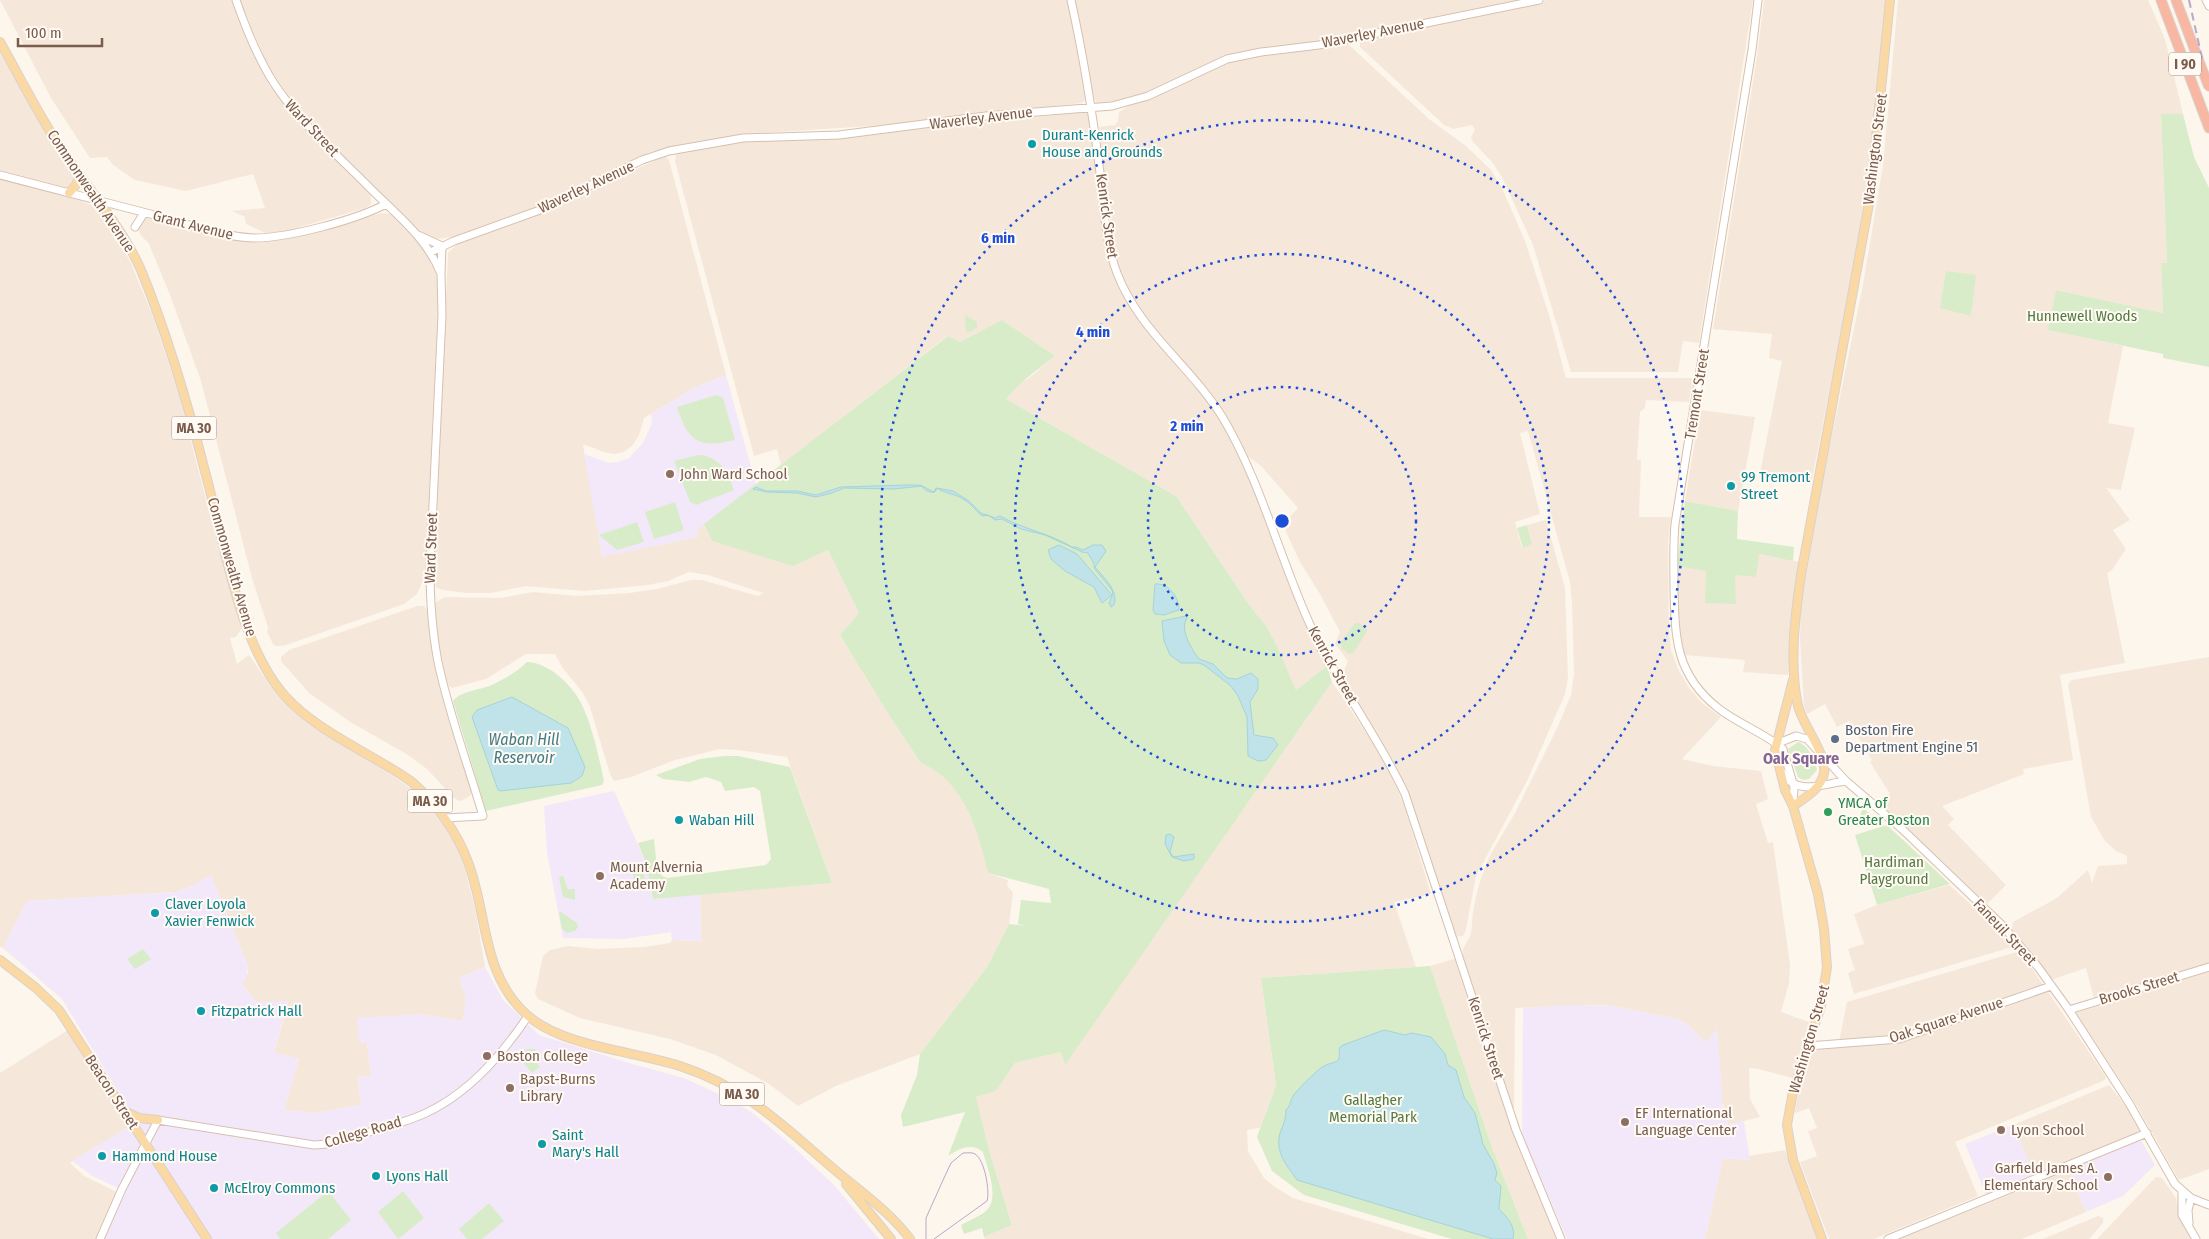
<svg xmlns="http://www.w3.org/2000/svg" width="2209" height="1239" font-family="'Fira Sans Condensed',sans-serif">
<style>
.residential{fill:#f5e8da}
.education{fill:#f3e8fa}
.green{fill:#d8ecc9}
.water{fill:#bfe3e8;stroke:#a5d3da}
.lines{fill:none;stroke-linecap:round;stroke-linejoin:round}
.secondary-casing{stroke:#d6c0b0;stroke-width:9}
.primary-casing{stroke:#dad1cd;stroke-width:10}
.highway-casing{stroke:#dad1cd;stroke-width:11}
.secondary{stroke:#fff;stroke-width:7}
.primary{stroke:#fbd9a5;stroke-width:8}
.highway{stroke:#f7b7a3;stroke-width:9}
.tram{stroke:#b9a8c9;stroke-width:1}
.rail{stroke:#b9a8c9;stroke-width:2;stroke-dasharray:8 5;stroke-linecap:butt}
.highway-bridge-casing{stroke:#dad1cd;stroke-width:11;stroke-linecap:butt}
.highway-bridge{stroke:#f7b7a3;stroke-width:9}
.ring{fill:none;stroke:#1d4ed8;stroke-width:2.5;stroke-dasharray:2.5 5}
.culture-dot{fill:#0f9aa8;stroke:#fffaf3;stroke-width:2}
.education-dot{fill:#8d6e63;stroke:#fffaf3;stroke-width:2}
.service-dot{fill:#5c6f8a;stroke:#fffaf3;stroke-width:2}
.leisure-dot{fill:#2e9e5b;stroke:#fffaf3;stroke-width:2}
.labels{text-anchor:middle;dominant-baseline:central;stroke-width:4;stroke-linejoin:round;paint-order:stroke}
.shield{fill:#fffaf3;stroke:#a28b7f;stroke-width:1}
.shield-label{font-size:14px;font-weight:bold;fill:#7a5c4d}
.street-label{font-size:15px;fill:#7a5c4d;stroke:#fffaf3}
.culture-label{font-size:15px;fill:#0d838f;stroke:#fffaf3;text-anchor:start}
.park-label{font-size:15px;fill:#537a41;stroke:#fffaf3}
.education-label{font-size:15px;fill:#785e54;stroke:#fffaf3;text-anchor:start}
.service-label{font-size:15px;fill:#4e5e75;stroke:#fffaf3;text-anchor:start}
.leisure-label{font-size:15px;fill:#27864d;stroke:#fffaf3;text-anchor:start}
.water-label{font-size:16px;font-style:italic;fill:#437c86;stroke:#fffaf3}
.neighbourhood-label{font-size:16px;font-weight:bold;fill:#846695;stroke:#fffaf3}
.centre{fill:#1d4ed8;stroke:#fffaf3;stroke-width:2.5}
.ring-label{font-size:15px;text-anchor:middle;font-weight:bold;fill:#1d4ed8;stroke:#fffaf3;stroke-width:4;stroke-linejoin:round;paint-order:stroke}
</style>
<rect width="100%" height="100%" fill="#fdf6ec"/>
<path class="residential" d="M0,0H232L269,85L310,134L368,192L371,196V204L366,208L282,232L265,233L246,224L245,217L232,211L265,208L253,174L186,191L135,180L113,165L107,157L90,158L51,98Z
M240,0H1068L1087,98L1082,103L887,125L747,134L679,145L650,152L550,202L487,227L455,237L434,239L422,234L410,223L347,161L290,98L268,66Z
M1073,0H1526L1453,13L1330,39L1234,54L1141,95L1123,100L1097,103L1092,94Z
M1547,0H1753L1699,343L1683,341L1678,372H1571L1533,245L1502,177L1492,162L1473,142L1471,138L1475,129L1472,125L1453,129L1444,125L1360,47V42Z
M1764,0H1886L1869,171L1854,266L1811,484L1759,478L1782,361L1769,358L1772,334L1713,329L1757,57Z
M1898,0H2148L2165,39L2183,114L2161,115L2167,263H2161L2163,313L2056,290L2049,330L2123,346L2108,423L2135,428L2121,490L2106,488L2130,520L2113,530L2126,549L2112,570L2107,573L2125,663L2060,675L2073,760L2023,769L2024,774L1942,806L1954,819L1948,825L2006,885L1987,904L1877,800L1890,794L1870,762L1872,760L1849,721L1837,727L1825,704L1807,714L1804,707L1800,640L1801,603L1828,454L1862,290L1883,166Z
M1348,44L1429,119L1466,146L1491,170L1502,188L1525,241L1549,315L1566,378H1693L1689,402L1646,400L1645,408L1640,412L1637,460H1641L1639,517H1671L1668,541L1669,632L1671,650L1678,669L1689,688L1703,704L1721,717L1682,759L1713,766L1761,771L1768,799L1756,804L1768,843L1773,842L1790,965L1789,983L1781,1012L1809,1022L1792,1078L1754,1068H1749L1750,1099L1760,1117L1728,1125L1722,1099L1717,1030L1706,1043L1687,1024L1677,1019L1613,1006L1600,1005L1515,1008L1514,1110L1512,1108L1463,958V949L1471,934L1473,911L1479,884L1489,857L1515,813L1559,724L1571,695L1574,674L1572,603L1570,582L1528,431L1520,433L1540,514L1515,522L1522,548L1532,544L1527,525L1546,520L1565,588L1568,678L1565,694L1527,781L1476,876L1466,929L1464,935L1459,937L1455,934L1410,796L1395,764L1341,678L1348,661L1335,644L1340,632L1320,594L1300,562L1287,534L1283,524L1298,508L1261,466L1246,455L1215,402L1149,324L1131,298L1114,258L1099,127L1115,125L1118,121L1119,112L1129,106L1178,86L1227,62L1272,52Z
M0,53L75,179L73,186L69,189L0,172Z
M1086,112L1089,113L1112,267L1124,296L1162,348L1213,409L1234,444L1265,517L1293,594L1327,666L1296,690L1278,648L1267,627L1250,606L1176,496L1006,399L1019,383L1028,379L1055,356L1002,320L960,342L947,336L781,465L777,449L754,456L675,161L676,153L717,145L752,141L829,138Z
M665,156L669,160L726,375L696,387L644,418L639,435L632,446L623,452L614,454L604,452L583,444L602,556L698,537L696,531L704,524L712,541L828,550L859,613L840,635L887,712L921,763L930,766L950,782L963,800L979,835L988,873L1008,880L1007,885L1013,893L1009,924L987,967L920,1054L836,1086L798,1106L769,1084L716,1055L670,1039L580,1018L538,999L535,993L543,956L550,950L568,946L598,949L644,947L670,943L672,940L701,941L700,894L832,883L787,757L738,750L720,749L675,760L631,777L614,781L610,774L590,707L583,693L562,667L555,654H526L486,679L452,688L448,685L444,674L438,637L435,606L436,602L445,597L500,598L533,592L577,596L629,593L657,589L691,580H702L758,596L763,593L708,575L689,572L668,581L648,585L585,591L526,586L491,593H467L443,590L437,588L434,582L448,253L456,245L462,241L531,216Z
M0,179L75,199L91,205L98,210L130,261L154,319L179,395L218,546L242,628L236,637L230,638L237,664L249,655L270,685L292,710L411,788L445,826L455,843L465,869L475,908L485,967L459,978L466,997L463,1021L419,1014L359,1043H367L371,1076L358,1078L361,1105L314,1113L284,1110L299,1059L274,1053L288,1002H256L242,984L248,973L247,964L211,875L192,886L176,892L27,901L3,948L0,946Z
M381,213L390,214L399,220L418,240L427,252L438,281V316L425,576L417,594L404,604L283,646H276L273,644L267,632L268,627L253,582L201,381L170,295L149,244L140,234L137,227L142,218H147L257,243L293,238Z
M1700,410L1755,417L1738,511L1685,501Z
M1758,554L1800,562L1791,623L1788,675L1743,672L1745,660L1684,655L1680,635L1677,566L1706,570L1736,604L1734,575Z
M417,606H424L428,611L438,678L471,788V795L463,800L459,801L453,797L427,769L408,755L352,723L309,693L281,661V657L289,650Z
M2209,657V963L2094,998L2086,968L2051,980L2037,959L2012,930L2013,922L2057,898L2088,870L2092,883L2098,866L2127,864V856L2116,851L2105,841L2091,817L2068,684L2072,680Z
M1332,682L1385,761L1404,805L1431,894L1394,902L1416,967L1261,978L1276,1085L1260,1128L1247,1130L1248,1151L1264,1178L1275,1187L1293,1198L1428,1239H985L984,1237L1012,1225L990,1154L976,1097L996,1091L1015,1063L1061,1052L1065,1064Z
M1949,885L2014,943L2012,947L1854,994L1848,973L1855,970L1848,949L1864,944L1854,914L1877,905Z
M2020,951L2106,1077L2105,1080L1955,1142L1978,1196L1874,1239H1829L1800,1162L1817,1156L1808,1131L1817,1128L1809,1108L1795,1113L1798,1092L1813,1049L1838,1047L1847,1002Z
M1457,958L1513,1129L1558,1239H1528L1493,1150L1430,966Z
M2209,971V1169L2179,1180L2137,1106L2076,1013Z
M68,1030L130,1126L70,1163L84,1176L117,1192L97,1239H0V1073Z
M2109,1085L2130,1112L2139,1130L2137,1133L2035,1176L2013,1125Z
M1785,1150L1817,1239H1705L1723,1158L1750,1160L1749,1156Z
M2069,1170L2086,1212L2022,1239H1899Z
M2156,1177L2162,1178L2176,1198L2179,1213L2191,1239H2097Z
M2098,1216L2103,1218V1223L2089,1239H2043Z"/>
<path class="education" d="M726,375L756,485L696,531L698,537L602,557L584,454L609,463L618,462L629,458L643,443L652,423L651,414L696,387Z
M614,791L646,863L653,898L700,894L701,941L672,940L671,932L624,939L563,938L547,853L544,806Z
M211,875L247,964V976L242,984L256,1002L288,1001L274,1052L299,1059L284,1110L314,1113L361,1105L358,1077L371,1076L367,1043H359L357,1018L419,1014L463,1021L466,997L459,978L485,967L503,1000L539,1035L629,1063L684,1078L732,1100L754,1114L791,1145L834,1185L879,1239H102L122,1190L94,1177L72,1161L137,1122L62,999L3,948L27,901L176,892L192,886Z
M1567,1005L1613,1006L1677,1019L1687,1024L1706,1043L1717,1029L1723,1107L1728,1124L1744,1121L1750,1160L1723,1158L1705,1239H1567L1522,1135L1523,1008Z
M2013,1125L2035,1176L1986,1195L1965,1144Z
M2141,1140L2155,1165L2123,1196L2086,1212L2069,1170Z"/>
<path class="green" d="M2161,114H2183L2194,157L2209,188V367L2163,358V354L2048,330L2056,290L2163,313L2161,263H2167Z
M1946,271L1976,275L1971,316L1940,308Z
M965,315L977,322V328L969,332L966,331Z
M1002,320L1055,356C1038,370 1019,382 1006,399L1176,496L1250,606L1267,627L1278,648L1296,690L1327,666L1332,682L1065,1065L1061,1052L1015,1063L996,1091L976,1097L990,1154L1012,1225L984,1237L982,1228L964,1234L961,1225C968,1221 978,1217 985,1212C1001,1199 987,1168 983,1152C972,1142 958,1149 948,1156L965,1112L903,1127L901,1115L917,1075L920,1054L987,967L1009,924L1028,926L1018,924L1021,900L1051,903L1049,889L988,873C978,832 965,781 921,763L887,712L840,635L859,613L828,550L793,566L712,541L704,524L948,336L960,342Z
M716,395L723,398L735,440C699,449 688,442 677,407Z
M698,455C720,456 727,471 734,490L696,505L690,502L674,461Z
M1685,501L1738,511L1737,539L1794,547L1793,561L1759,554L1756,577L1735,575L1736,604L1705,603L1706,571L1677,566Z
M675,502L684,530L654,539L645,512Z
M637,522L644,542L617,550L599,535Z
M1527,525L1532,544L1523,548L1517,528Z
M1355,623H1359L1367,628V632L1353,653L1349,654L1342,649L1340,643Z
M527,662C548,662 572,685 581,703C592,725 599,757 604,781L602,785L486,811L453,701C462,690 482,690 494,684C506,678 518,671 527,662Z
M1798,742C1808,745 1815,760 1817,770L1809,779L1803,780L1798,777L1788,749Z
M724,756H738L790,767L832,883L653,899L646,863L638,843L654,839L657,867L662,876L667,878L766,865L771,859L760,791L754,787L725,791L721,782L706,777L689,782L663,779L656,775L700,759Z
M1863,808L1880,822L1856,827Z
M1887,825L1950,884L1877,905L1855,835Z
M642,863L646,886L635,888L632,865Z
M561,876H563L568,889H575V900L563,897L559,878Z
M559,912H561L577,923L578,927L575,931L567,933L562,929Z
M143,949L151,959L135,969L127,959Z
M1430,966L1493,1150L1528,1239H1452L1304,1195L1272,1171L1257,1137L1276,1085L1261,978Z
M527,1049H535C539,1054 539,1057 536,1062L540,1067L532,1073L517,1055Z
M328,1191L351,1220L328,1239H280L276,1233Z
M403,1191L424,1218L398,1239L378,1212Z
M489,1203L504,1221L482,1239H467L459,1229Z"/>
<path class="water" d="M907,485H920L934,492L936,488L953,491L969,501L981,513L995,518L1000,516C1023,529 1049,533 1072,547H1076L1083,550L1093,545H1102L1106,551L1095,567C1103,577 1119,590 1114,605L1111,607L1109,603L1113,594L1112,590L1094,568V564L1088,553L1082,552L1045,535L1021,529L1002,519L995,520L988,515L982,516C975,510 971,503 963,499C954,493 945,494 937,488L935,492C930,493 925,491 922,486L894,489L844,488L832,493L816,497L797,493L767,492L753,489L756,487L766,491H797L816,495L841,487Z
M1059,545L1077,554L1112,595L1102,603L1094,587L1065,571L1051,559L1048,550Z
M1155,584C1169,583 1179,597 1179,610L1164,615L1155,614L1153,610Z
M1186,616L1187,618C1179,629 1192,650 1199,659L1213,664L1227,678L1237,679L1251,673L1258,679V689L1250,702L1254,735L1273,738L1278,745L1266,760L1258,761L1248,756L1247,717L1238,696L1231,686L1204,665L1199,663H1181L1170,655L1164,641L1162,621Z
M512,697L568,728L585,767L582,776L571,783L501,791L498,790L472,717L477,710Z
M1170,834L1174,837L1170,852L1173,857L1194,854V859L1184,861L1172,857L1165,844L1166,835Z
M1384,1030L1405,1035L1412,1033L1431,1037L1445,1054L1448,1065L1456,1070L1464,1097L1475,1113L1483,1144L1494,1164L1497,1173L1495,1180L1501,1186L1499,1209C1507,1217 1516,1226 1513,1239H1493L1297,1180C1286,1164 1275,1153 1280,1133C1283,1125 1286,1119 1286,1110C1291,1105 1290,1101 1293,1096C1296,1091 1319,1068 1324,1066C1335,1060 1341,1066 1339,1048L1343,1045Z"/>
<g class="lines">
<defs>
<path id="secondary" d="M236,0C245,26 256,53 270,77C295,118 333,151 367,185C393,212 426,236 440,272
M1071,0C1083,54 1092,110 1099,165C1104,201 1104,239 1117,273C1139,331 1191,366 1223,418C1262,484 1280,560 1312,629C1339,686 1378,736 1405,794L1516,1130L1561,1239
M1758,0L1752,50L1675,524C1673,545 1674,567 1674,589C1675,639 1676,675 1718,708C1738,724 1765,733 1783,749L1794,787L1793,806
M2206,0L2209,6
M0,175C54,189 108,203 162,217C191,225 223,237 254,238C288,238 356,220 386,204
M135,227L144,213
M418,235L442,246L441,273L442,315L430,567C430,598 432,631 438,662C449,714 468,765 483,816L444,818
M431,252L454,241L540,210L642,160L669,151L743,138L839,135L986,116L1112,106L1148,96L1227,59L1261,52L1319,45L1539,0
M1776,744L1796,736L1807,739L1846,781L1902,829L2002,925L2038,967L2069,1010L2129,1103L2175,1184L2191,1198L2209,1205
M1781,771C1797,797 1821,784 1846,781
M2069,1010L2209,967
M1808,1046L1899,1039L2051,986
M2182,1191V1215L2196,1239
M2189,1223L2188,1210L2191,1198
M100,1239L122,1189L158,1120L314,1145L327,1144C359,1134 395,1127 426,1113C469,1093 502,1055 528,1016
M1888,1239L2147,1133"/>
<path id="primary" d="M0,42C21,79 40,118 64,153C90,191 122,227 141,270C169,338 189,408 207,479C225,546 239,644 285,696C317,732 373,754 412,782C436,803 457,832 468,862C488,914 481,974 527,1015C563,1047 634,1051 680,1066C747,1088 783,1126 835,1170C861,1192 890,1212 910,1239
M69,193L76,185L80,175
M1793,680L1775,750L1785,790L1793,806L1818,894L1824,929L1827,967L1821,1006L1793,1091L1787,1125L1793,1160L1822,1239
M1793,806C1805,798 1821,789 1824,773C1827,754 1803,726 1798,706C1789,664 1795,616 1801,575L1870,198L1890,0
M0,960L36,988L59,1010L207,1239
M124,1111L139,1118L158,1120
M846,1184L891,1239"/>
<path id="highway" d="M2161,0L2209,128
M2176,0L2200,64"/>
</defs>
<use href="#secondary" class="secondary-casing"/>
<use href="#primary" class="primary-casing"/>
<use href="#highway" class="highway-casing"/>
<use href="#secondary" class="secondary"/>
<use href="#primary" class="primary"/>
<use href="#highway" class="highway"/>
<path class="tram" d="M926,1239V1218L944,1178L951,1163L963,1153C967,1153 972,1152 975,1154C985,1160 990,1192 987,1201L934,1239"/>
<path class="rail" d="M2189,0L2209,89"/>
<defs>
<path id="highway-bridge" d="M2200,64L2209,87"/>
</defs>
<use href="#highway-bridge" class="highway-bridge-casing"/>
<use href="#highway-bridge" class="highway-bridge"/>
</g>
<g class="ring">
<circle cx="1282" cy="521" r="134"/>
<circle cx="1282" cy="521" r="267"/>
<circle cx="1282" cy="521" r="401"/>
</g>
<g class="culture-dot">
<circle cx="1032" cy="144" r="5"/>
<circle cx="1731" cy="486" r="5"/>
<circle cx="679" cy="820" r="5"/>
<circle cx="155" cy="913" r="5"/>
<circle cx="201" cy="1011" r="5"/>
<circle cx="542" cy="1144" r="5"/>
<circle cx="102" cy="1156" r="5"/>
<circle cx="376" cy="1176" r="5"/>
<circle cx="214" cy="1188" r="5"/>
</g>
<g class="education-dot">
<circle cx="670" cy="474" r="5"/>
<circle cx="600" cy="876" r="5"/>
<circle cx="487" cy="1056" r="5"/>
<circle cx="510" cy="1088" r="5"/>
<circle cx="1625" cy="1122" r="5"/>
<circle cx="2001" cy="1130" r="5"/>
<circle cx="2108" cy="1177" r="5"/>
</g>
<circle class="service-dot" cx="1835" cy="739" r="5"/>
<circle class="leisure-dot" cx="1828" cy="812" r="5"/>
<g class="labels">
<g class="shield">
<rect x="2169" y="52.5" width="32" height="23" rx="4"/>
<rect x="171.5" y="416.5" width="45" height="23" rx="4"/>
<rect x="407.5" y="789.5" width="45" height="23" rx="4"/>
<rect x="719.5" y="1082.5" width="45" height="23" rx="4"/>
</g>
<g class="shield-label">
<text x="2185" y="64">I 90</text>
<text x="194" y="428">MA 30</text>
<text x="430" y="801">MA 30</text>
<text x="742" y="1094">MA 30</text>
</g>
<g class="street-label">
<text transform="translate(1373 33) rotate(-11)">Waverley Avenue</text>
<text transform="translate(981 118) rotate(-7)">Waverley Avenue</text>
<text transform="translate(312 128) rotate(47)">Ward Street</text>
<text transform="translate(1875 149) rotate(-83)">Washington Street</text>
<text transform="translate(586 187) rotate(-25)">Waverley Avenue</text>
<text transform="translate(91 191) rotate(56)">Commonwealth Avenue</text>
<text transform="translate(1107 216) rotate(82)">Kenrick Street</text>
<text transform="translate(193 225) rotate(14)">Grant Avenue</text>
<text transform="translate(1697 394) rotate(-81)">Tremont Street</text>
<text transform="translate(431 548) rotate(-88)">Ward Street</text>
<text transform="translate(232 567) rotate(74)">Commonwealth Avenue</text>
<text transform="translate(1333 665) rotate(61)">Kenrick Street</text>
<text transform="translate(2005 932) rotate(47)">Faneuil Street</text>
<text transform="translate(2139 988) rotate(-17)">Brooks Street</text>
<text transform="translate(1946 1020) rotate(-18)">Oak Square Avenue</text>
<text transform="translate(1486 1038) rotate(72)">Kenrick Street</text>
<text transform="translate(1809 1039) rotate(-74)">Washington Street</text>
<text transform="translate(112 1092) rotate(57)">Beacon Street</text>
<text transform="translate(363 1132) rotate(-16)">College Road</text>
</g>
<g class="culture-label">
<text x="1042" y="135">Durant-Kenrick<tspan x="1042" dy="17">House and Grounds</tspan></text>
<text x="1741" y="477">99 Tremont<tspan x="1741" dy="17">Street</tspan></text>
<text x="689" y="820">Waban Hill</text>
<text x="165" y="904">Claver Loyola<tspan x="165" dy="17">Xavier Fenwick</tspan></text>
<text x="211" y="1011">Fitzpatrick Hall</text>
<text x="552" y="1135">Saint<tspan x="552" dy="17">Mary's Hall</tspan></text>
<text x="112" y="1156">Hammond House</text>
<text x="386" y="1176">Lyons Hall</text>
<text x="224" y="1188">McElroy Commons</text>
</g>
<g class="park-label">
<text x="2082" y="316">Hunnewell Woods</text>
<text x="1894" y="862">Hardiman<tspan x="1894" dy="17">Playground</tspan></text>
<text x="1373" y="1100">Gallagher<tspan x="1373" dy="17">Memorial Park</tspan></text>
</g>
<g class="education-label">
<text x="680" y="474">John Ward School</text>
<text x="610" y="867">Mount Alvernia<tspan x="610" dy="17">Academy</tspan></text>
<text x="497" y="1056">Boston College</text>
<text x="520" y="1079">Bapst-Burns<tspan x="520" dy="17">Library</tspan></text>
<text x="1635" y="1113">EF International<tspan x="1635" dy="17">Language Center</tspan></text>
<text x="2011" y="1130">Lyon School</text>
<text x="2098" y="1168" text-anchor="end">Garfield James A.<tspan x="2098" dy="17">Elementary School</tspan></text>
</g>
<g class="service-label">
<text x="1845" y="730">Boston Fire<tspan x="1845" dy="17">Department Engine 51</tspan></text>
</g>
<g class="leisure-label">
<text x="1838" y="803">YMCA of<tspan x="1838" dy="17">Greater Boston</tspan></text>
</g>
<g class="water-label">
<text x="524" y="739">Waban Hill<tspan x="524" dy="18">Reservoir</tspan></text>
</g>
<g class="neighbourhood-label">
<text x="1801" y="758">Oak Square</text>
</g>
</g>
<circle cx="1282" cy="521" r="8" class="centre"/>
<g class="ring-label">
<text x="998" y="243">6 min</text>
<text x="1093" y="337">4 min</text>
<text x="1187" y="431">2 min</text>
</g>
<path d="M18 38v8h84v-8" fill="none" stroke="#7a5c4d" stroke-width="2.5"/>
<text x="25" y="38" font-size="15" fill="#7a5c4d" stroke="#fffaf3" stroke-width="4" paint-order="stroke">100 m</text>
</svg>
